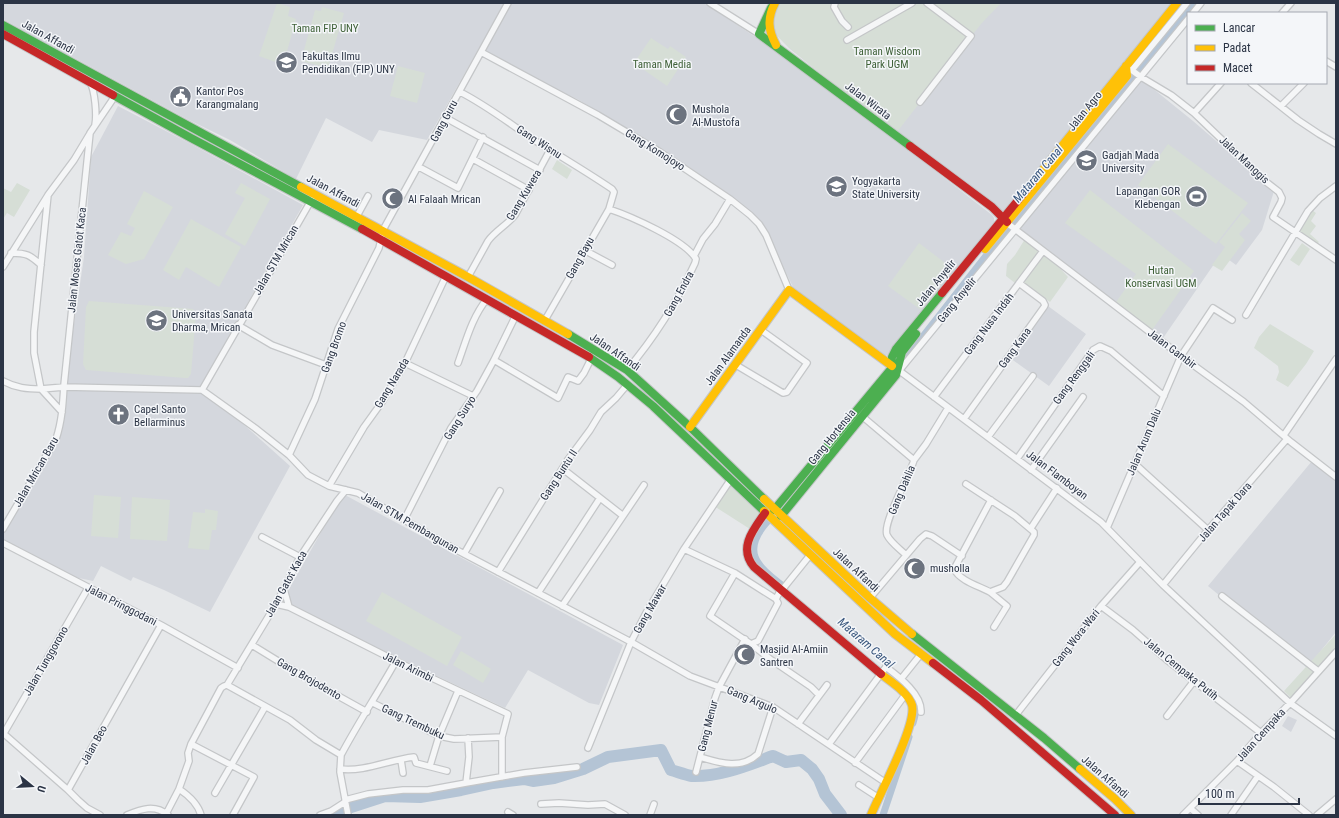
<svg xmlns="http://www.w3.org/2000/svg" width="1339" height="818" font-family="'Roboto Condensed',sans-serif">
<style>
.built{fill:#d4d7dd}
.green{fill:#d6ded6}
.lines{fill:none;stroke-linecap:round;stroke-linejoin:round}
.canal{stroke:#b4c4d5;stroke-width:7}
.river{stroke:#b4c4d5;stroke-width:12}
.street-casing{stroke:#c4c6c8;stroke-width:8}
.fast-casing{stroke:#c4c6c8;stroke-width:10}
.slow-casing{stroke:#c4c6c8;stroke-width:10}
.jam-casing{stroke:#c4c6c8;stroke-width:10}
.street{stroke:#f5f6f7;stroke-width:5.5}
.fast{stroke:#4caf50;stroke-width:8}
.slow{stroke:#ffc107;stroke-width:8}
.jam{stroke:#c62828;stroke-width:8}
.labels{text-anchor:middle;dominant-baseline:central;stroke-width:3;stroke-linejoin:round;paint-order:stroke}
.park-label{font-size:11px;fill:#3f6138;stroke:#f4f6f9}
.street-label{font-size:11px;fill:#2b3445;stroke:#f4f6f9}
.poi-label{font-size:11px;fill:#2b3445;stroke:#f4f6f9;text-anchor:start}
.water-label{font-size:12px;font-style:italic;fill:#34527a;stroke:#f4f6f9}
</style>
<rect width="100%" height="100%" fill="#e6e8ea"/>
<path class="built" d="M3,3H704L808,72L992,215L994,218V222L891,353L885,356L795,291L763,227L664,152L579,100L540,81L479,48L427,140L379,130L372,142L326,118L296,179L230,140L189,120L3,19Z
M780,3H1185L1130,70L1193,121L1274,191L1262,230L1236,265L1221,254L1159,344L1046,253L1007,219L790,49L774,32V12Z
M118,106L189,143L303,205L203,382L205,390L290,466L210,612L164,590L133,577L131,581L101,566L93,581L74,577L3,541V530L62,432L65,385L84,257L91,157Z
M1048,306L1086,334L1049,386L1010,358Z
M1312,461L1336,482V632L1307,668L1208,586Z
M345,495L623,645L599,705L589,703L528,670L505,708L301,612L291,605L288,597L289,589L337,504Z
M1288,716L1297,720L1291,732L1282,726Z"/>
<path class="green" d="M277,3L290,7L288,16L296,19L286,55L280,54L278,63L259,56Z
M780,3H1001L981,24L897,132C868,110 839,88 811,66C797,54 781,43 771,27L774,12Z
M322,7L344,13L328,68L301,61L315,10L321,11Z
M651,38L668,49L670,46L686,57L667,86L634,63Z
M398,66L425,73L417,103L390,96Z
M1168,144L1248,203L1216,244L1138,185Z
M557,160L572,170L567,179L552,169Z
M17,183L30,190L14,217L7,213L3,219V188L11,192Z
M241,183L270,199L245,246L225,234L245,198L235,193Z
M1090,190L1194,271L1152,330L1116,302L1136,274L1065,223Z
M144,191L173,207L144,259L126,264L108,255L121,232L131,236L135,228L127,224Z
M1312,210L1316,213L1311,221L1316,226L1310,234L1319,242L1316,245L1297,230Z
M1242,213L1251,221L1239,234L1245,240L1222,271L1212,265L1225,247L1219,242Z
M191,219L241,247L219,287L186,267L179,280L163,270Z
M1025,239L1039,252L1015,283L1006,276L1007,264L1015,255Z
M919,243L953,269L921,310L888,286Z
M1302,243L1310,249L1299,266L1290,260Z
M1046,253L1068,277L1050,302L1023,284Z
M89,301L193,309L196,314L191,374L188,378H185L86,370L83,364L86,307Z
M1270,324L1314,351L1306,364L1288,387L1276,380L1279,372L1278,366L1254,348L1259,337Z
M728,484L766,518L753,531L714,506Z
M94,495L121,497L118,538L91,536Z
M132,497L170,500L167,541L130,539Z
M205,509L218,511L216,530H212L209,550L188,548L193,512L205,513Z
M382,592L462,637L447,666L366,621Z
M1336,634V648L1291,698L1284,691Z
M461,651L491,669L483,683L453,665Z"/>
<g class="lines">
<path class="canal" d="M903,362L1014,220L1195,3
M775,514C762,526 745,546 759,564C765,573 776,580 784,587
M907,693C918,703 917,710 913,723
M883,815L909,737"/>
<path class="river" d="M333,815L351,807L385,796L420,797L461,790L493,783L524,779L533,781L554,778L583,769L608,757L661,750L671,770C678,772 686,775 692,776C720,777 748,765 773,756L786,762L801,760L812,769L819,779L825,794L841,815"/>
<defs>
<path id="street" d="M710,3L759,34
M835,3L834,7L842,21L848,27
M1193,13L1201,3
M1282,13L1291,3
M847,40L912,3
M481,52L598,115L660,152L730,199L750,215L759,224L766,235L789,290
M1326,61L1336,67
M1126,66L1141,77L1171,95L1194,113L1265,181L1279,192L1282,198L1281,202L1273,217L1336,260
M1132,70L1187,3
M90,82C95,91 97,115 95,125
M1251,83L1298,120L1319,134L1336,144
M460,92C486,105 509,123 534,140C560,156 587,172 612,189L614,192L609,209L545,320
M920,102L971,36L927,3
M1281,106L1304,83
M1194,113L1221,83
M446,118L540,170
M473,159L529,190
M419,167L458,188L483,137
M48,195L34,332V353L41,389L64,387L202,390
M609,209C630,216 685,240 696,259L695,263C677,302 655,337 627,370
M357,216L368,196
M1007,223L1181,356L1244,402L1291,442L1336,477
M584,250L612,265
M11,253C27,253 30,255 41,265
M694,256L703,239L715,224L730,199
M3,267L48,195L74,160L89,135
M468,277L488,241C495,231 507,225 515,215L550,150
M1246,315L1308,211L1320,198L1336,186
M238,325L272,345L326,365
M494,360L558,398L568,377L578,381L584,373L591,359
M405,363L473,396
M458,363C466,341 472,317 487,299
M736,365L783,393L787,392L807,363L761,330
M897,369L1101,522L1163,585L1290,703L1336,736
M899,371L1188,19
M3,381C16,388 27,389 41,389L62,412
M202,390L255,428L289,455L308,475L329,486L358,493L451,547L631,642L690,676L773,707L886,783
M202,390L312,199
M934,397L1043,251
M863,417L914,460C910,475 882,523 887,535C891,543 900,549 906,555
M964,419L1044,307L1045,305L1043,301L1019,283
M1284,435L1336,359
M988,437L1033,376
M289,455L315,399L338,329L379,248L383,230L508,3
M1017,459L1093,350L1100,346L1111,351L1164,396
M914,460L926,444L948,408
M1135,464L1208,530
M563,469L622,515
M1031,470L1083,397
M966,484L1015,516L1034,532V535L1007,582L1003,587L990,592C979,586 960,581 954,569L991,500
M329,486L364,427L382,402L405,363L446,276
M404,520L451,428L477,391L494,360L516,315
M1031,528L1057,488
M1107,528L1181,356L1213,308L1232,320
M3,529L56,439C62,421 63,403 64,385L90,133L115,96
M262,537L300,557
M3,543L161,625L238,668
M684,549L735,573L776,599
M464,554L500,491
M498,572L567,461L590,430L601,412L616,398L627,385
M735,573L710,616L751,644L770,659L811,687L819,695
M1163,585L1208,530L1287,439
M284,589L289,607
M782,590L811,554
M990,592L1007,606L994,627
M538,593L600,498
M1222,596L1318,671
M870,598L920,539L926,534L932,536L962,556
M276,604L289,607L396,661L506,713L508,714L502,737V777
M562,606L644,485
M1101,606L1133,630L1167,660L1261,733
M751,644L758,641L778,603L776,599L781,589
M252,645L304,677L367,712
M901,679L921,654
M227,685L290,720L316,740L341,755L340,772L348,815
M373,703L439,736L454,739L502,737
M1015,716L1101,606L1140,562
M1167,716L1194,681
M798,724L827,685
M3,733L68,790L78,800L87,808L100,815
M4,733L88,588
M468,738L469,757L466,783L524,773L577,767
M191,744L254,777L233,815
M829,744L886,667C899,677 922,694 921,712
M588,748L631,642L646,613L684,549L731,479
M341,755C358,723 378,693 396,661
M700,757C720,763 741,770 758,754L773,707
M401,760L403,773
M1237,761L1274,787L1309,815
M855,763L905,695
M430,766L439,736L458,691
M340,769C365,772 388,760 414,757L416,763L447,771
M696,772L715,698L719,687L745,639
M859,785L879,798
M68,790L161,625
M215,793L265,707
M345,800L368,794L403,790H428L466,783
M541,804L559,803L588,805L605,804L625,815
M1190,808L1198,815
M508,812L513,815
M166,814L179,789
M127,815C141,809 155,804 168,815
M201,815C198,804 188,795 179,789L189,761L188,753L191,744L221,688L224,686L227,685L276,604L300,557L337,501L346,490
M320,815L331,811L345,802
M650,815L654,804
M1183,815L1237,761L1261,733L1293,700L1336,652
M1231,815L1258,776
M1317,815L1336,799"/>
<path id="fast" d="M771,8L759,34L910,146
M3,25L301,187
M113,95L191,138L362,229
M568,334L627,370L690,427L764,499
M589,357L618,377L653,406L764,511
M774,510L891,369L892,357L896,349L942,293
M781,516L896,375L902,352L916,334
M912,634L1044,738L1080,769"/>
<path id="slow" d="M775,3C767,18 768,30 776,45
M1033,182L1177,3
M301,187L468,277L568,334
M985,249L1127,76L1126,66
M690,427L789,290L892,366
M764,499L870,598L912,634
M764,511L895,634L933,663
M1080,769L1115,799L1131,815
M871,815C880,793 917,725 912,705C908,692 891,682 881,674"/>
<path id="jam" d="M3,34L113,95
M910,146L992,207L1007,222
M362,229L589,357
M942,293L1033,182
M765,513C753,530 738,548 754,567L881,674
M933,663L981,700L1115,815"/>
</defs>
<use href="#street" class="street-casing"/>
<use href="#fast" class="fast-casing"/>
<use href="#slow" class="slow-casing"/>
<use href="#jam" class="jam-casing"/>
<use href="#street" class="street"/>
<use href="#fast" class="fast"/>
<use href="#slow" class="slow"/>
<use href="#jam" class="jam"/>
</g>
<defs>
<symbol id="university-disc" viewBox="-11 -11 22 22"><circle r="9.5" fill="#6c737f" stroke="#f4f6f9"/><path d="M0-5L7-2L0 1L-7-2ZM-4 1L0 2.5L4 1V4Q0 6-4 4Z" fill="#fff"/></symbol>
<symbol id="civic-disc" viewBox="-11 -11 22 22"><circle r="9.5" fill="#6c737f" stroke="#f4f6f9"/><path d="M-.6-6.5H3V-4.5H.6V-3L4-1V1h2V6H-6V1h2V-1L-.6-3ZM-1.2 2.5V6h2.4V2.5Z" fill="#fff"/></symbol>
<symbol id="mosque-disc" viewBox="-11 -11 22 22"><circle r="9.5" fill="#6c737f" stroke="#f4f6f9"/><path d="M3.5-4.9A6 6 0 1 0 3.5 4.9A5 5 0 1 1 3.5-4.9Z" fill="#fff"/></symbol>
<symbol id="stadium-disc" viewBox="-11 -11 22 22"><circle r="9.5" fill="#6c737f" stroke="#f4f6f9"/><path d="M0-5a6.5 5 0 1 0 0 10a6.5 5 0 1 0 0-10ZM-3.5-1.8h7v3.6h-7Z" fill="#fff"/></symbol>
<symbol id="church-disc" viewBox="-11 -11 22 22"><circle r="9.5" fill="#6c737f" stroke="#f4f6f9"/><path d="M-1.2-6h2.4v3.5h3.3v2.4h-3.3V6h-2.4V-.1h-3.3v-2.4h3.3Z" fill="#fff"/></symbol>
</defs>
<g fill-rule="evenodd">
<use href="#university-disc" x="274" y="50" width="25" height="25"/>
<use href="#civic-disc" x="168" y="84" width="25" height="25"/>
<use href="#mosque-disc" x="664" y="102" width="25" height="25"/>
<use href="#university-disc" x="1074" y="148" width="25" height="25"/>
<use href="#university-disc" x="824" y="174" width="25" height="25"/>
<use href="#stadium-disc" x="1184" y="184" width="25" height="25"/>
<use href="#mosque-disc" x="380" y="186" width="25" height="25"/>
<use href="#university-disc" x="144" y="308" width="25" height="25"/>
<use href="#church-disc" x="106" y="402" width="25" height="25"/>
<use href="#mosque-disc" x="902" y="556" width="25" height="25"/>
<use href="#mosque-disc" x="732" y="642" width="25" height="25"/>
</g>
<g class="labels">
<g class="park-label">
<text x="325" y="28">Taman FIP UNY</text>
<text x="887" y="51">Taman Wisdom<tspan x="887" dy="13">Park UGM</tspan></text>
<text x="662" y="64">Taman Media</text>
<text x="1161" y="270">Hutan<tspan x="1161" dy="13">Konservasi UGM</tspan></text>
</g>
<g class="street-label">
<text transform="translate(48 37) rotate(29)">Jalan Affandi</text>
<text transform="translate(868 101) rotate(37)">Jalan Wirata</text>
<text transform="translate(1085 111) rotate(-51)">Jalan Agro</text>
<text transform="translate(444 121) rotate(-62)">Gang Guru</text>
<text transform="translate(539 142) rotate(33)">Gang Wisnu</text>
<text transform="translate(655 150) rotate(32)">Gang Komojoyo</text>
<text transform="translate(1244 160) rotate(43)">Jalan Manggis</text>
<text transform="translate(333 191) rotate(28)">Jalan Affandi</text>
<text transform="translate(524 195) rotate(-59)">Gang Kuwera</text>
<text transform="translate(580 258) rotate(-61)">Gang Bayu</text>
<text transform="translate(77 260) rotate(-84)">Jalan Moses Gatot Kaca</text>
<text transform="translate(276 260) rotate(-60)">Jalan STM Mrican</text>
<text transform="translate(936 283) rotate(-51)">Jalan Anyelir</text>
<text transform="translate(679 294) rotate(-61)">Gang Endra</text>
<text transform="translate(957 300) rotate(-51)">Gang Anyelir</text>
<text transform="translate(989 324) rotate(-53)">Gang Nusa Indah</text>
<text transform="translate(334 347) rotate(-70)">Gang Bromo</text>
<text transform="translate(1015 348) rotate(-54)">Gang Kana</text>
<text transform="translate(1172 349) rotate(37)">Jalan Gambir</text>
<text transform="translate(615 352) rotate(34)">Jalan Affandi</text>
<text transform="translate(728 356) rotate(-54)">Jalan Alamanda</text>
<text transform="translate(1074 378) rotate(-54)">Gang Renggali</text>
<text transform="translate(392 383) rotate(-59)">Gang Narada</text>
<text transform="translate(460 418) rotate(-58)">Gang Suryo</text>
<text transform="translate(832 437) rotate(-51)">Gang Hortensia</text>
<text transform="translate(1144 442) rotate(-67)">Jalan Arum Dalu</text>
<text transform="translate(36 472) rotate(-60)">Jalan Mrican Baru</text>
<text transform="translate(559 475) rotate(-57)">Gang Buntu II</text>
<text transform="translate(1057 475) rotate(37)">Jalan Flamboyan</text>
<text transform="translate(902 490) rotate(-67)">Gang Dahlia</text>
<text transform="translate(1225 512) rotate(-49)">Jalan Tapak Dara</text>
<text transform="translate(410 523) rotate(30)">Jalan STM Pembangunan</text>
<text transform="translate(856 570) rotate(43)">Jalan Affandi</text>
<text transform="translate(286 584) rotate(-61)">Jalan Gatot Kaca</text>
<text transform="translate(121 605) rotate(27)">Jalan Pringgodani</text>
<text transform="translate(650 609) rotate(-60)">Gang Mawar</text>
<text transform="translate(1076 638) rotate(-52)">Gang Wora-Wari</text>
<text transform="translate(46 661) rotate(-60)">Jalan Tunggorono</text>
<text transform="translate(408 667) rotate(26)">Jalan Arimbi</text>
<text transform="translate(1181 669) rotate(39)">Jalan Cempaka Putih</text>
<text transform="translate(309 679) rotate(30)">Gang Brojodento</text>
<text transform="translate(752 700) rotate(23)">Gang Argulo</text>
<text transform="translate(413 722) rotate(25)">Gang Trembuku</text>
<text transform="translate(708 726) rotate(-76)">Gang Menur</text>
<text transform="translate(1261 735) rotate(-48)">Jalan Cempaka</text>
<text transform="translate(94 745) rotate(-61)">Jalan Beo</text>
<text transform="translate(1105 777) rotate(41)">Jalan Affandi</text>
</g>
<g class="poi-label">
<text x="302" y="56">Fakultas Ilmu<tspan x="302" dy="13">Pendidikan (FIP) UNY</tspan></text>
<text x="196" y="91">Kantor Pos<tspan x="196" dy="13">Karangmalang</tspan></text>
<text x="692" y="109">Mushola<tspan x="692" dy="13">Al-Mustofa</tspan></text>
<text x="1102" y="155">Gadjah Mada<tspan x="1102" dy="13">University</tspan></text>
<text x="852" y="181">Yogyakarta<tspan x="852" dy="13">State University</tspan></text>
<text x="1180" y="191" text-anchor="end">Lapangan GOR<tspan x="1180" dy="13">Klebengan</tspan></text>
<text x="408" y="199">Al Falaah Mrican</text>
<text x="172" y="314">Universitas Sanata<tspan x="172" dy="13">Dharma, Mrican</tspan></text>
<text x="134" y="409">Capel Santo<tspan x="134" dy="13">Bellarminus</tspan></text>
<text x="930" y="568">musholla</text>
<text x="760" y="649">Masjid Al-Amiin<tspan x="760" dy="13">Santren</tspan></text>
</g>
<g class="water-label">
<text transform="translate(1038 174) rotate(-50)">Mataram Canal</text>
<text transform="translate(866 643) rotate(41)">Mataram Canal</text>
</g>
</g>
<rect width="1339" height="818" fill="none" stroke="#2b3445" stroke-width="8"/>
<rect x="1187" y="12" width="140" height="72" fill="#f4f6f9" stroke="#a4a8b1"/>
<rect x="1195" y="25" width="20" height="6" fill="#4caf50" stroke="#a4a8b1"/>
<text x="1223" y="32" font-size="12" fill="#2b3445">Lancar</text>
<rect x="1195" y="45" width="20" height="6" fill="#ffc107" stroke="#a4a8b1"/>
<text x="1223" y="52" font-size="12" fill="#2b3445">Padat</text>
<rect x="1195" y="65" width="20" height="6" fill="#c62828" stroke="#a4a8b1"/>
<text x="1223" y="72" font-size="12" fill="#2b3445">Macet</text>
<g transform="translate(32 786) rotate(108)" stroke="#f4f6f9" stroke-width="3" paint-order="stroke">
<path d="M0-3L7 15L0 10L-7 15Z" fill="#2b3445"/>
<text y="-6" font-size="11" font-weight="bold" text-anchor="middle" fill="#2b3445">U</text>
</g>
<path d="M1199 798v6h100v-6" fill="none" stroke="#2b3445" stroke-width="2"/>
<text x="1205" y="798" font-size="12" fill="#2b3445" stroke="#f4f6f9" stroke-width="3" paint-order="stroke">100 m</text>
</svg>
